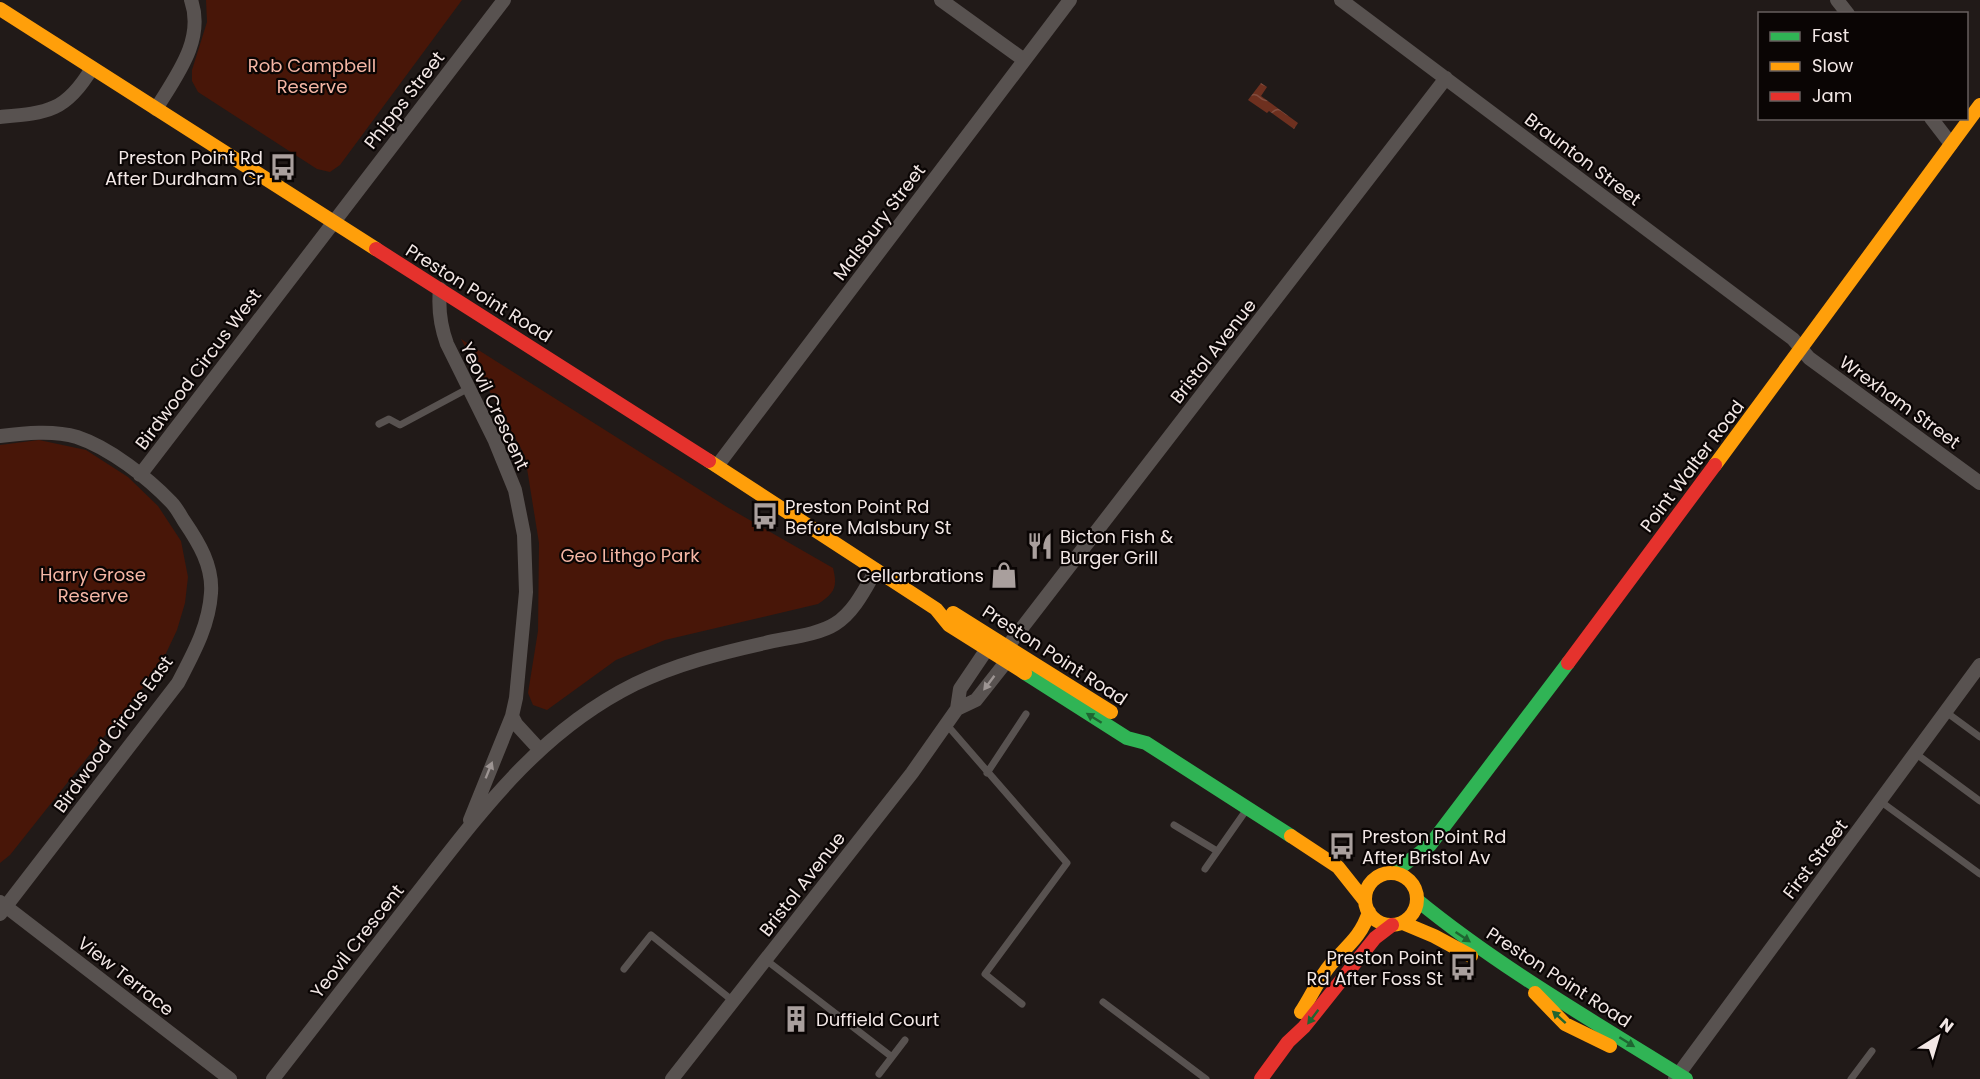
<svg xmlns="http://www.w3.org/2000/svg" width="1980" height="1079" font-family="Poppins,sans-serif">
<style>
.park{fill:#481608}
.water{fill:url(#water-waves)}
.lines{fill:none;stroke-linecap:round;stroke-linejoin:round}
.lane{stroke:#585250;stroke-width:7}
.street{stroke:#585250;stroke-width:14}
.fast{stroke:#30b455;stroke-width:14}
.slow{stroke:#ff9f0a;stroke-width:14}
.jam{stroke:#e5322d;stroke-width:14}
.oneway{fill:#9d9593}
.oneway2{fill:#1f6531}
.labels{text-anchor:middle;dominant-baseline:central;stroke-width:4.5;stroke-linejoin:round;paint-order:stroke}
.park-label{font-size:18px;fill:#f5b6a5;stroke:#0a0504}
.street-label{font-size:18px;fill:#f2e7e5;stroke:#0a0504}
.poi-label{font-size:18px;fill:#f2e7e5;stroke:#0a0504;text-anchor:start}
</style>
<defs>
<pattern id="water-waves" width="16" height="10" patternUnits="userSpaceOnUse" patternTransform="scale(1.5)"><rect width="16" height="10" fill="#6e301f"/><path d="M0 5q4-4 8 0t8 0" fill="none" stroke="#834e3f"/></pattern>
</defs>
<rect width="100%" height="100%" fill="#211a18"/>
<path class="park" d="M206,0H462L340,165L330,172L317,169L198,92L192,81V70L207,22Z
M461,339L727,507L833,568C838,588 834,593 818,604L665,640L616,660L547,710L533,705L528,693L538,631L539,543L525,456Z
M39,440L86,450L128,477L158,506L181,541L188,577L185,603L177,630L160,666L10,855L0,863V445Z"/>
<path class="water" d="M1261,83L1267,87L1261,96L1298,123L1294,129L1269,111L1267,113L1248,100Z"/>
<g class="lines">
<path class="lane" d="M379,424L389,419L400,425L469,388
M1946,712L1980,737
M947,725L1067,863L985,974L1022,1004
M1915,753L1980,801
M987,773L1026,714
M1880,801L1980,874
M1174,825L1217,851
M1205,869L1247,809
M766,960L892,1057
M624,969L651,935L733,1001
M1103,1002L1206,1079
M879,1074L905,1040
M1851,1079L1872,1051"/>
<path class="street" d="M941,0L1024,60
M1341,0L1793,339L1809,358L1980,483
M1837,0L1848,14
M156,109C176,76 205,40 191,0
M0,117C47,113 66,112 92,68
M1931,118L1951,144
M440,289C438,309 440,325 447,344L495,441L515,490L524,535L526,592L516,698L512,716L516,724L539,749
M0,436C24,433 54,430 77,437C110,448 148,478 171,502C177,508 180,515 184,521C199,543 213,566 211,593C209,626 193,654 178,683L0,914
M717,466L1070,0
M140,475L504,0
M957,709L960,689L987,649L1008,646L1446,78
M470,820L512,716
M0,902L230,1079
M273,1079C321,1018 368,957 415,896C480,813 538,732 635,684C677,664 720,653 765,643C785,638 818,635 835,624C854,612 865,589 876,570
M672,1079L912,773L957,709L976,700L1006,662L1007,654
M1675,1079L1980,665"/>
<path class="fast" d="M1025,673L1127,738L1146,743L1291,836
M1393,873L1430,845L1568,663
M1417,900C1500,968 1595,1022 1686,1079"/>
<path class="slow" d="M0,9L376,249
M709,461L936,609L949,625L1025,673
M1715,465L1980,105
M953,613L1111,712
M1291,836L1338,867L1365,901
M1365 899a26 26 0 1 1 52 0a26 26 0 1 1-52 0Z
M1403,923L1434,936L1471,956
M1535,993L1565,1024L1610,1046
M1301,1012C1311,997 1319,978 1331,964C1347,946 1361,937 1369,912"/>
<path class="jam" d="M376,249L709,461
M1568,663L1715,465
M1261,1079L1288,1042L1304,1027L1375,938L1392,925"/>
</g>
<defs><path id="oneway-solid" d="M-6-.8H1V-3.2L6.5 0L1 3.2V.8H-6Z" transform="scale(1.5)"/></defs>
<g class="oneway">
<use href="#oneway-solid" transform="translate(989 683) rotate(127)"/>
<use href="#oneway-solid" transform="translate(489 770) rotate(-68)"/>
</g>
<g class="oneway2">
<use href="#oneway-solid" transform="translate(1094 718) rotate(-148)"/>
<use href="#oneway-solid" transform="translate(1463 937) rotate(34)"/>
<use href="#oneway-solid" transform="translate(1313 1017) rotate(127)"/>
<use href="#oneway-solid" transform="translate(1559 1017) rotate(-138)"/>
<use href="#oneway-solid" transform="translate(1627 1042) rotate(32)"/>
</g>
<defs>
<symbol id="bus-bare" viewBox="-9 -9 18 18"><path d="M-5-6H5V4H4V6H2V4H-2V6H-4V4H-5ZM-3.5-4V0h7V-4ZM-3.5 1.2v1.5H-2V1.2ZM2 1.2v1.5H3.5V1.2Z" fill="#a99f9d" stroke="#0a0504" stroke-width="2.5" paint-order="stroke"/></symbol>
<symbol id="restaurant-bare" viewBox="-9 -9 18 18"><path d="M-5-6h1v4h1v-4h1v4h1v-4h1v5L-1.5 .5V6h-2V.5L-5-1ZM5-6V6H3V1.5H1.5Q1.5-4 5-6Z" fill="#a99f9d" stroke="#0a0504" stroke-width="2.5" paint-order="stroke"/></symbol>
<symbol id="shop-bare" viewBox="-9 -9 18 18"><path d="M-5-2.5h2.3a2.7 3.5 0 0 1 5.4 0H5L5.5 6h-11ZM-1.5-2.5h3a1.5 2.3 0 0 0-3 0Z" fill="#a99f9d" stroke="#0a0504" stroke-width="2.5" paint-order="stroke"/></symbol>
<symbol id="building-bare" viewBox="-9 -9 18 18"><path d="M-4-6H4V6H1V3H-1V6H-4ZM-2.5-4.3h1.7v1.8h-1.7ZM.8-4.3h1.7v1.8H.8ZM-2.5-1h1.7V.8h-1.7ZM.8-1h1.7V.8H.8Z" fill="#a99f9d" stroke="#0a0504" stroke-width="2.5" paint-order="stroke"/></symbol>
</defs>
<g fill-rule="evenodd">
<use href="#bus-bare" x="264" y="148" width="38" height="38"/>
<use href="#bus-bare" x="746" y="497" width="38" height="38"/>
<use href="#restaurant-bare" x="1021" y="527" width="38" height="38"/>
<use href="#shop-bare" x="985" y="556" width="38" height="38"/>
<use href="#bus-bare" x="1323" y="827" width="38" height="38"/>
<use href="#bus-bare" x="1444" y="948" width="38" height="38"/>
<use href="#building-bare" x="777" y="1000" width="38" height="38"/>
</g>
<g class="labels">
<g class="park-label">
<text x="312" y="65">Rob Campbell<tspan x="312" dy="21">Reserve</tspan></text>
<text x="630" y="555">Geo Lithgo Park</text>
<text x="93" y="574">Harry Grose<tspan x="93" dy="21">Reserve</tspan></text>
</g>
<g class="street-label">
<text transform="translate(404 100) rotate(-52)">Phipps Street</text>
<text transform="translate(1583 159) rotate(37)">Braunton Street</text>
<text transform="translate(879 222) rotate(-53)">Malsbury Street</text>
<text transform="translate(479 293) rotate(32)">Preston Point Road</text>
<text transform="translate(1213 351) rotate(-52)">Bristol Avenue</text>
<text transform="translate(198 369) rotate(-53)">Birdwood Circus West</text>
<text transform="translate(1900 402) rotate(36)">Wrexham Street</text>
<text transform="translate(495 406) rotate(65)">Yeovil Crescent</text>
<text transform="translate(1692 466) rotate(-53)">Point Walter Road</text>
<text transform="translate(1055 655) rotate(33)">Preston Point Road</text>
<text transform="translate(113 734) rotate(-54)">Birdwood Circus East</text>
<text transform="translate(1815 859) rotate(-53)">First Street</text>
<text transform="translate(802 884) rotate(-52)">Bristol Avenue</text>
<text transform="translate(357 941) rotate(-52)">Yeovil Crescent</text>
<text transform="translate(126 976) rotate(38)">View Terrace</text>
<text transform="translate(1559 977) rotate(33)">Preston Point Road</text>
</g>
<g class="poi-label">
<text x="263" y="157" text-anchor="end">Preston Point Rd<tspan x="263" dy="21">After Durdham Cr</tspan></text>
<text x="785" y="506">Preston Point Rd<tspan x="785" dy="21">Before Malsbury St</tspan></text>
<text x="1060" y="536">Bicton Fish &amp;<tspan x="1060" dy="21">Burger Grill</tspan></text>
<text x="984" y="575" text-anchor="end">Cellarbrations</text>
<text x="1362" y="836">Preston Point Rd<tspan x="1362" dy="21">After Bristol Av</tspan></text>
<text x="1443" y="957" text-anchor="end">Preston Point<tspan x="1443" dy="21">Rd After Foss St</tspan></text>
<text x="816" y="1019">Duffield Court</text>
</g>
</g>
<rect x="1758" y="12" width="210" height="108" fill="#0a0504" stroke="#675f5e" stroke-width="1.5"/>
<rect x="1770" y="32" width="30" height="9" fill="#30b455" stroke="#675f5e" stroke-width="1.5"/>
<text x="1812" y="42" font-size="18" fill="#f2e7e5">Fast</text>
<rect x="1770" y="62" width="30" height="9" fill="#ff9f0a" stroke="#675f5e" stroke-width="1.5"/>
<text x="1812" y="72" font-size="18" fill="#f2e7e5">Slow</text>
<rect x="1770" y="92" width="30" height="9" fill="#e5322d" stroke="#675f5e" stroke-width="1.5"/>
<text x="1812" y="102" font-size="18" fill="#f2e7e5">Jam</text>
<g transform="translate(1938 1037) rotate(37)" stroke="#0a0504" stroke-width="4.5" paint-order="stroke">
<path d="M0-4.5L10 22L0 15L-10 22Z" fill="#f2e7e5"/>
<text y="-9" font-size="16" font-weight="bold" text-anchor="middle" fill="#f2e7e5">N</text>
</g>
</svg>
